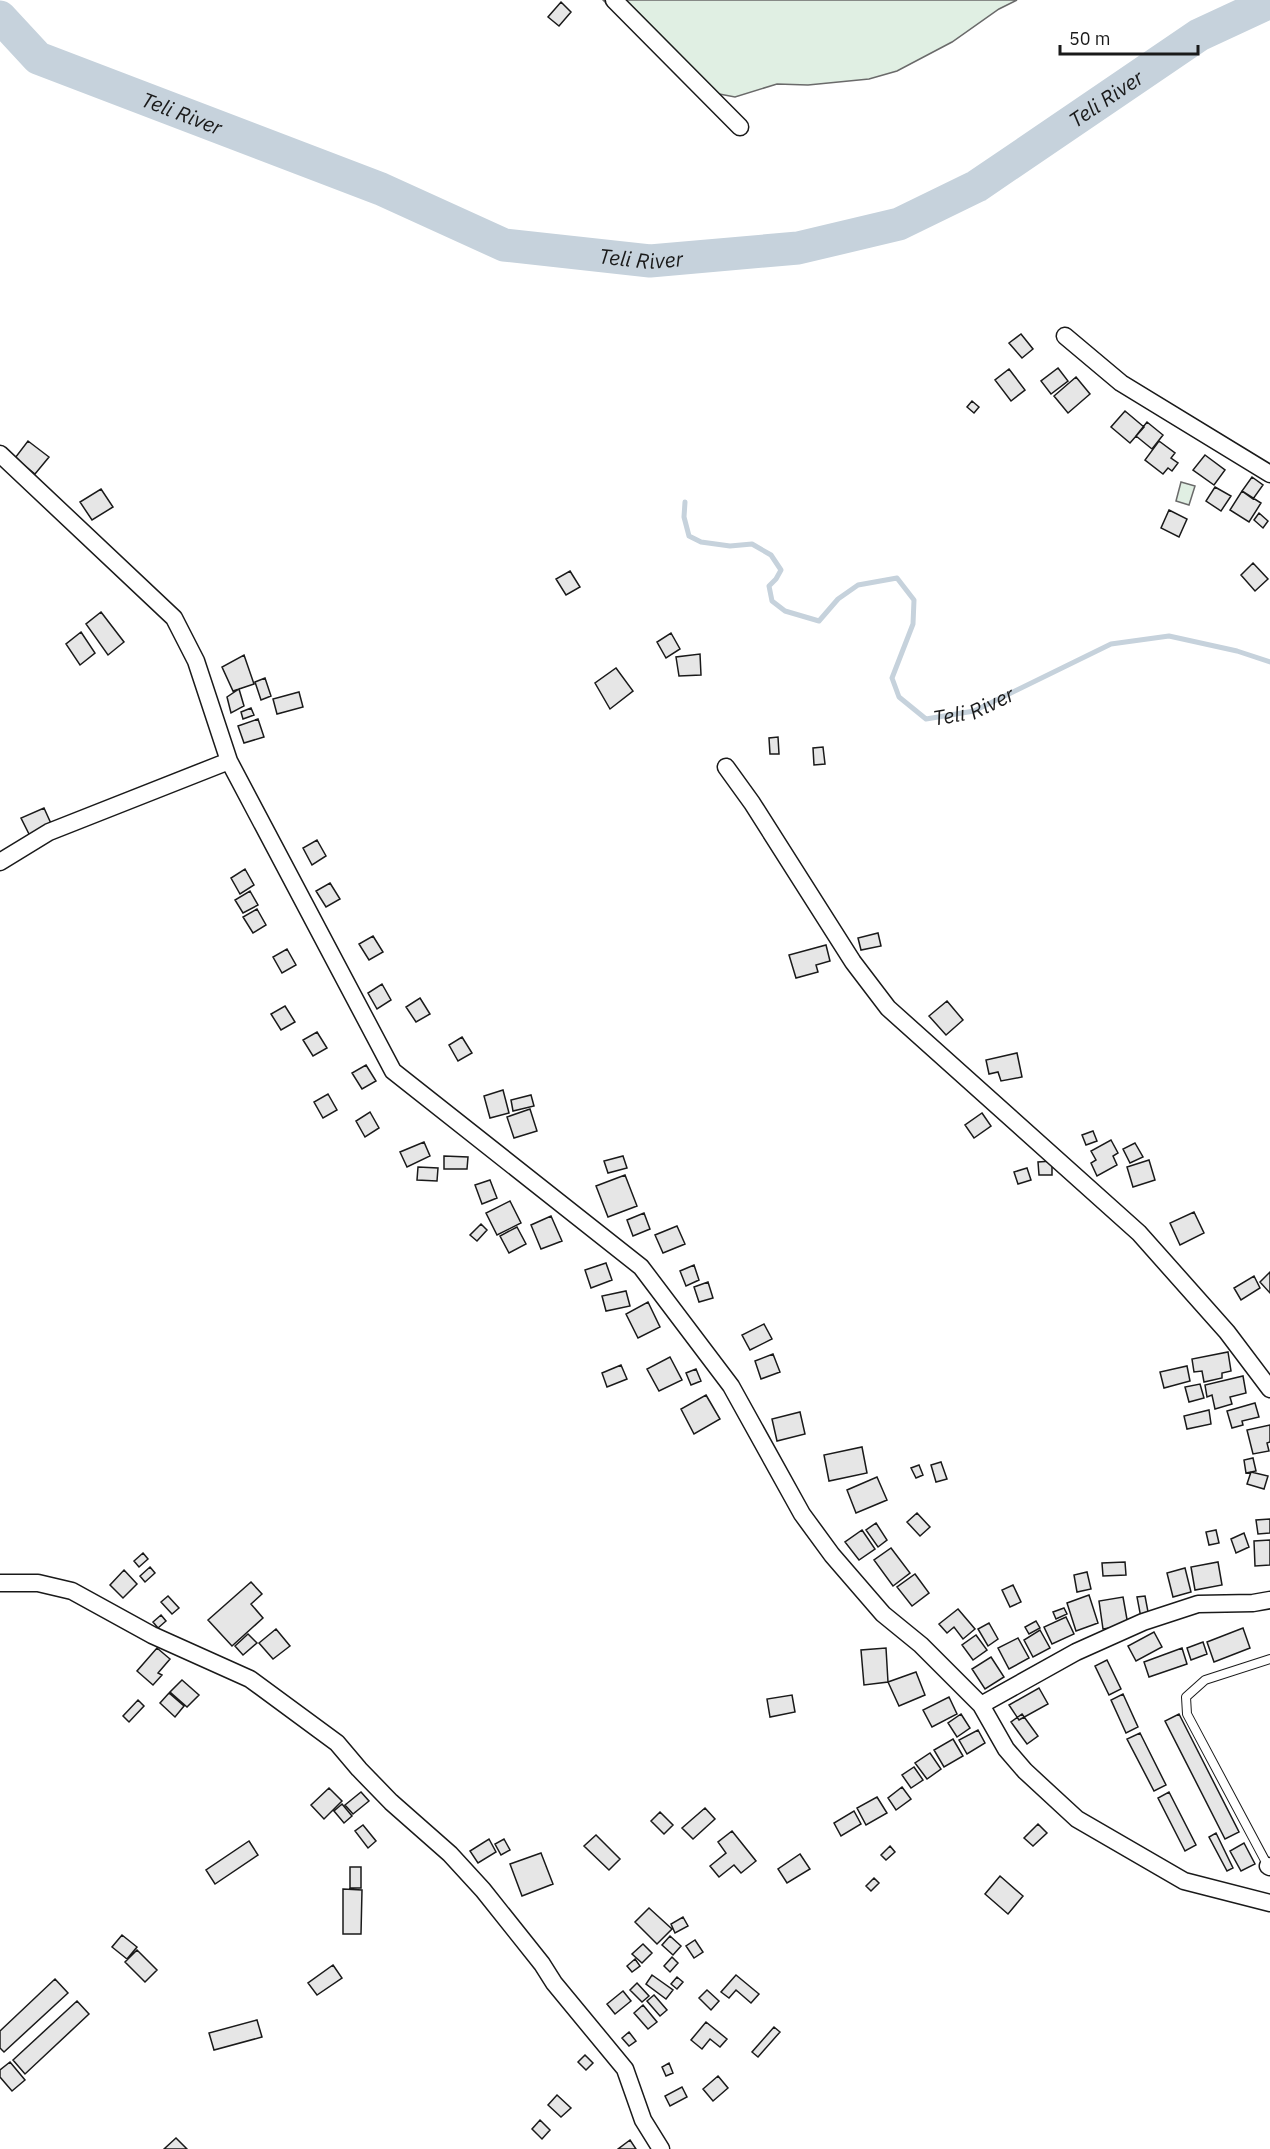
<svg xmlns="http://www.w3.org/2000/svg" width="1270" height="2149" font-family="'IBM Plex Sans',sans-serif">
<style>
.green{fill:#e0efe3;stroke:#6a6a6a;stroke-width:1.5}
.lines{fill:none;stroke-linecap:round;stroke-linejoin:round}
.stream{stroke:#c6d2dc;stroke-width:5}
.river{stroke:#c6d2dc;stroke-width:33}
.building{fill:#e6e6e6;stroke:#1a1a1a;stroke-width:1.5}
.service-casing{stroke:#1a1a1a;stroke-width:10}
.minor-casing{stroke:#1a1a1a;stroke-width:19}
.service{stroke:#fff;stroke-width:8}
.minor{stroke:#fff;stroke-width:16}
.labels{text-anchor:middle;dominant-baseline:central;stroke-width:4.5;stroke-linejoin:round;paint-order:stroke}
.water-label{font-size:21px;font-style:italic;fill:#1a1a1a;stroke:#fff}
</style>
<rect width="100%" height="100%" fill="#fff"/>
<path class="green" d="M603,0H1017L999,9L952,42L897,71L869,79L808,85L777,84L735,97L693,89Z
M1181,482L1195,486L1189,505L1176,501Z"/>
<g class="lines">
<path class="stream" id="s1" d="M685,502L684,517L689,536L701,542L730,546L752,544L771,555L781,570L776,579L769,586L772,601L785,611L819,621L838,599L858,585L897,578L914,600L913,624L892,678L899,697L926,719L974,711L1111,644L1169,636L1237,651L1270,662"/>
<path class="river" id="s2" d="M0,17L38,58L381,189L504,245L650,261L798,248L899,224L977,186L1199,35L1270,2"/>
</g>
<path class="building" d="M561,2L571,12L559,26L548,17Z
M1021,334L1033,349L1022,358L1009,343Z
M1058,368L1068,381L1051,394L1041,381Z
M1009,369L1025,390L1011,401L995,380Z
M1076,377L1090,394L1068,413L1054,396Z
M972,401L979,407L974,413L967,407Z
M1125,411L1144,427L1130,443L1111,427Z
M1147,422L1163,435L1152,449L1136,436Z
M28,441L49,457L35,474L15,458Z
M1159,441L1175,453L1171,458L1178,463L1172,471L1168,468L1163,474L1145,460Z
M1205,455L1225,470L1214,485L1193,470Z
M1252,477L1263,485L1253,499L1242,491Z
M1215,487L1231,496L1221,511L1206,501Z
M101,489L113,507L92,520L80,502Z
M1242,491L1261,503L1249,522L1230,510Z
M1169,510L1187,519L1179,537L1161,528Z
M1259,513L1268,521L1263,528L1254,520Z
M1253,563L1268,579L1255,591L1241,575Z
M570,571L580,587L566,595L556,579Z
M101,612L124,642L108,655L86,624Z
M81,632L95,653L80,665L66,644Z
M671,633L680,649L666,658L657,642Z
M700,654L701,675L679,676L676,657Z
M244,655L254,684L233,691L222,667Z
M616,668L633,691L610,709L595,683Z
M265,678L271,696L261,700L255,682Z
M239,689L244,706L231,713L227,697Z
M299,692L303,707L277,714L273,699Z
M251,708L254,715L243,719L241,712Z
M258,719L264,737L244,743L238,726Z
M778,737L779,754H770L769,738Z
M823,747L825,764L814,765L813,748Z
M44,808L53,828L31,838L21,818Z
M317,840L326,856L312,865L303,848Z
M245,869L254,885L240,894L231,878Z
M330,883L340,899L326,907L316,891Z
M250,891L258,905L243,913L235,900Z
M257,909L266,925L253,933L243,917Z
M878,933L881,946L861,950L858,938Z
M373,936L383,952L369,960L359,944Z
M826,945L830,961L816,965L818,972L796,978L789,955Z
M287,949L296,965L282,973L273,957Z
M382,984L391,1000L377,1009L368,993Z
M420,998L430,1014L416,1022L406,1007Z
M947,1001L963,1020L946,1035L929,1016Z
M285,1006L295,1022L281,1030L271,1014Z
M317,1032L327,1048L313,1056L303,1040Z
M462,1037L472,1053L458,1061L449,1045Z
M1017,1053L1022,1077L1001,1081L998,1072L989,1074L986,1060Z
M366,1065L376,1081L362,1089L352,1073Z
M503,1090L509,1113L490,1118L484,1096Z
M328,1094L337,1110L323,1118L314,1102Z
M531,1095L534,1106L513,1111L511,1100Z
M530,1109L537,1131L514,1138L507,1117Z
M370,1112L379,1128L365,1137L356,1121Z
M982,1113L991,1126L974,1138L965,1125Z
M1093,1131L1097,1141L1086,1145L1082,1135Z
M1111,1140L1118,1153L1113,1156L1117,1165L1097,1176L1091,1163L1096,1160L1091,1151Z
M424,1142L430,1156L407,1167L400,1152Z
M1135,1143L1143,1157L1130,1163L1123,1149Z
M444,1156L468,1157L467,1169H444Z
M623,1156L627,1168L608,1173L604,1161Z
M1149,1160L1155,1180L1133,1187L1127,1167Z
M1052,1161V1175H1039L1038,1162Z
M418,1167L438,1168L437,1181L417,1180Z
M1027,1168L1031,1180L1018,1184L1014,1172Z
M625,1175L637,1206L608,1217L596,1186Z
M490,1180L497,1198L482,1204L475,1185Z
M510,1201L521,1223L497,1235L486,1213Z
M1194,1212L1204,1233L1180,1245L1170,1223Z
M644,1213L650,1229L633,1236L627,1220Z
M551,1216L562,1241L541,1249L531,1225Z
M481,1224L487,1230L477,1241L470,1235Z
M677,1226L685,1244L663,1253L655,1235Z
M517,1227L526,1244L509,1253L500,1236Z
M606,1263L612,1280L591,1288L585,1270Z
M694,1265L699,1280L686,1286L680,1271Z
M1270,1272V1293L1260,1282Z
M1254,1276L1260,1288L1241,1300L1234,1288Z
M708,1282L713,1298L699,1302L694,1287Z
M626,1291L630,1306L606,1311L602,1296Z
M648,1302L660,1327L638,1338L626,1314Z
M764,1324L772,1339L750,1350L742,1335Z
M1228,1352L1231,1371L1222,1373V1378L1204,1382L1202,1371L1194,1372L1192,1359Z
M773,1354L780,1372L761,1379L755,1361Z
M670,1357L682,1380L659,1391L647,1369Z
M621,1365L627,1379L607,1387L602,1373Z
M1187,1366L1190,1381L1164,1388L1160,1372Z
M696,1369L701,1381L691,1385L686,1373Z
M1243,1376L1246,1393L1230,1397L1232,1404L1215,1409L1212,1395L1207,1397L1205,1385Z
M1200,1384L1204,1398L1189,1402L1185,1387Z
M706,1395L720,1419L694,1434L681,1409Z
M1255,1403L1259,1417L1242,1421L1243,1425L1232,1428L1227,1411Z
M1209,1410L1211,1424L1187,1429L1184,1416Z
M800,1412L805,1434L777,1441L772,1419Z
M1270,1425V1442L1267,1443L1269,1451L1253,1454L1247,1430Z
M862,1447L867,1473L829,1481L824,1455Z
M1253,1458L1256,1471L1246,1473L1244,1460Z
M941,1462L947,1479L936,1482L931,1465Z
M919,1465L923,1475L916,1478L911,1468Z
M1251,1472L1268,1476L1264,1489L1247,1484Z
M877,1477L887,1500L856,1513L847,1490Z
M917,1513L930,1527L920,1536L907,1522Z
M1270,1519V1533L1258,1534L1256,1520Z
M876,1523L887,1540L878,1547L866,1530Z
M862,1530L875,1549L859,1560L845,1542Z
M1216,1530L1219,1543L1209,1545L1206,1532Z
M1244,1533L1249,1547L1236,1553L1231,1539Z
M1270,1540V1565L1255,1566L1254,1541Z
M891,1548L910,1573L893,1586L874,1560Z
M143,1553L148,1559L139,1567L134,1561Z
M1125,1562L1126,1575L1103,1576L1102,1563Z
M1218,1562L1222,1585L1195,1590L1191,1567Z
M150,1567L155,1573L145,1582L140,1576Z
M1185,1568L1191,1592L1173,1597L1167,1573Z
M124,1570L137,1584L123,1598L110,1585Z
M1087,1572L1091,1589L1077,1592L1074,1575Z
M915,1574L929,1593L912,1606L897,1587Z
M251,1582L262,1594L251,1604L263,1618L232,1646L208,1620Z
M1013,1585L1021,1602L1010,1607L1002,1590Z
M1089,1595L1098,1623L1076,1631L1067,1603Z
M168,1596L179,1608L172,1614L161,1602Z
M1145,1596L1149,1617L1141,1618L1137,1597Z
M1123,1597L1128,1625L1103,1629L1099,1601Z
M1064,1608L1067,1614L1056,1619L1053,1612Z
M958,1609L975,1629L963,1639L954,1627L947,1633L939,1624Z
M161,1615L166,1621L158,1628L153,1622Z
M1066,1617L1074,1634L1052,1644L1044,1627Z
M1036,1621L1040,1628L1029,1634L1025,1627Z
M989,1623L998,1639L988,1646L978,1629Z
M1243,1628L1250,1648L1214,1662L1207,1642Z
M276,1629L290,1646L273,1659L259,1643Z
M1040,1630L1050,1648L1033,1657L1024,1640Z
M1154,1632L1162,1647L1136,1661L1128,1646Z
M248,1634L257,1643L243,1655L235,1646Z
M976,1635L987,1650L973,1660L962,1645Z
M1018,1638L1029,1658L1009,1669L998,1648Z
M1203,1642L1207,1654L1191,1660L1187,1648Z
M157,1648L170,1659L158,1673L162,1675L153,1685L137,1671Z
M886,1648L888,1682L864,1685L861,1650Z
M1182,1648L1187,1664L1149,1677L1144,1662Z
M991,1657L1004,1677L985,1689L972,1669Z
M1107,1660L1121,1689L1109,1695L1095,1666Z
M916,1672L925,1695L899,1706L888,1682Z
M182,1680L199,1695L187,1707L170,1692Z
M1039,1688L1048,1704L1019,1720L1009,1705Z
M169,1693L184,1706L175,1717L160,1703Z
M1123,1694L1138,1727L1126,1733L1111,1700Z
M792,1695L795,1712L770,1717L767,1699Z
M949,1697L957,1714L932,1727L923,1710Z
M138,1700L144,1706L129,1722L123,1716Z
M961,1714L970,1728L957,1737L948,1723Z
M1022,1714L1038,1736L1027,1744L1011,1722Z
M1179,1714L1239,1832L1225,1839L1165,1721Z
M978,1730L985,1743L967,1754L959,1740Z
M1140,1733L1166,1785L1154,1791L1127,1739Z
M953,1739L963,1756L944,1767L934,1750Z
M930,1753L941,1769L927,1779L915,1763Z
M914,1767L923,1780L911,1788L902,1775Z
M902,1787L911,1799L896,1810L888,1798Z
M329,1788L342,1801L324,1819L311,1805Z
M361,1792L369,1801L353,1814L345,1805Z
M1169,1792L1196,1845L1185,1851L1158,1798Z
M877,1797L887,1813L866,1825L857,1808Z
M342,1804L352,1816L344,1823L334,1811Z
M705,1808L715,1819L693,1839L682,1828Z
M854,1811L861,1824L841,1836L834,1823Z
M660,1812L673,1825L664,1834L651,1821Z
M1038,1824L1047,1833L1033,1846L1024,1838Z
M363,1825L376,1841L368,1848L355,1831Z
M732,1831L756,1861L741,1873L734,1865L719,1877L710,1866L726,1853L718,1842Z
M1216,1833L1233,1868L1227,1871L1209,1837Z
M596,1835L620,1859L609,1870L584,1846Z
M489,1839L496,1852L478,1863L470,1851Z
M504,1839L510,1850L501,1855L495,1844Z
M249,1841L258,1855L215,1884L206,1870Z
M1244,1843L1255,1864L1241,1871L1230,1851Z
M890,1846L895,1852L886,1860L881,1855Z
M541,1853L553,1884L522,1896L510,1864Z
M800,1854L810,1869L787,1883L778,1869Z
M350,1867H361V1888H350Z
M1000,1876L1023,1896L1008,1914L985,1894Z
M874,1878L879,1883L871,1891L866,1886Z
M343,1889L362,1890L361,1934H343Z
M649,1908L672,1929L657,1944L635,1922Z
M683,1917L688,1926L675,1933L671,1924Z
M122,1935L137,1947L127,1959L112,1947Z
M670,1936L681,1946L673,1955L662,1945Z
M695,1940L703,1952L694,1958L686,1946Z
M643,1944L652,1953L642,1963L632,1954Z
M137,1950L157,1970L145,1982L125,1962Z
M672,1957L678,1963L670,1972L664,1966Z
M635,1959L640,1966L632,1972L627,1966Z
M333,1965L342,1978L317,1995L308,1983Z
M652,1975L673,1990L666,1999L646,1984Z
M736,1975L759,1994L751,2003L736,1990L729,1998L721,1992Z
M677,1977L683,1982L677,1989L671,1984Z
M55,1979L68,1993L4,2052L0,2048V2031Z
M637,1983L649,1996L642,2002L630,1990Z
M707,1990L719,2001L711,2010L699,1998Z
M623,1991L631,2001L615,2014L607,2004Z
M654,1995L667,2010L660,2016L647,2001Z
M77,2001L89,2014L25,2074L13,2060Z
M643,2005L657,2022L648,2029L634,2013Z
M257,2020L262,2037L214,2050L209,2033Z
M706,2022L727,2039L720,2047L710,2039L702,2049L691,2040Z
M774,2027L780,2032L758,2057L752,2052Z
M629,2032L636,2041L629,2046L622,2038Z
M585,2055L593,2063L586,2070L578,2062Z
M10,2062L25,2080L12,2091L0,2077V2070Z
M669,2063L673,2073L666,2076L662,2067Z
M718,2076L728,2088L713,2101L703,2089Z
M682,2087L687,2097L670,2106L665,2096Z
M557,2095L571,2108L561,2117L548,2105Z
M540,2120L550,2130L542,2139L532,2129Z
M176,2138L187,2149H164Z
M630,2140L636,2149H618Z"/>
<g class="lines">
<defs>
<path id="service" d="M1268,1866L1187,1714L1186,1697L1205,1680L1270,1659"/>
<path id="minor" d="M614,0L740,127
M1065,336L1121,383L1270,474
M0,454L174,618L196,661L229,761L393,1071L641,1267L731,1386L802,1514L832,1555L883,1614L921,1645L981,1705L1006,1749L1025,1771L1077,1819L1184,1881L1270,1903
M726,767L752,803L853,962L888,1008L1139,1233L1227,1332L1270,1389
M0,862L49,832L229,761
M0,1583H38L72,1591L152,1635L250,1679L337,1743L359,1769L391,1802L450,1854L483,1890L542,1964L554,1983L625,2069L643,2120L661,2149
M981,1705L1076,1652L1143,1622L1198,1604L1253,1603L1270,1600
M1268,1866L1270,1867"/>
</defs>
<use href="#service" class="service-casing"/>
<use href="#minor" class="minor-casing"/>
<use href="#service" class="service"/>
<use href="#minor" class="minor"/>
</g>
<g class="labels">
<g class="water-label">
<text stroke="none"><textPath href="#s2" startOffset="1200">Teli River</textPath></text>
<text stroke="none"><textPath href="#s2" startOffset="210">Teli River</textPath></text>
<text stroke="none"><textPath href="#s2" startOffset="696">Teli River</textPath></text>
<text stroke="none"><textPath href="#s1" startOffset="534">Teli River</textPath></text>
</g>
</g>
<path d="M1060 45v9h138v-9" fill="none" stroke="#1a1a1a" stroke-width="3"/>
<text x="1069" y="45" font-size="18" fill="#1a1a1a" stroke="#ffffff" stroke-width="4.5" paint-order="stroke">50 m</text>
</svg>
